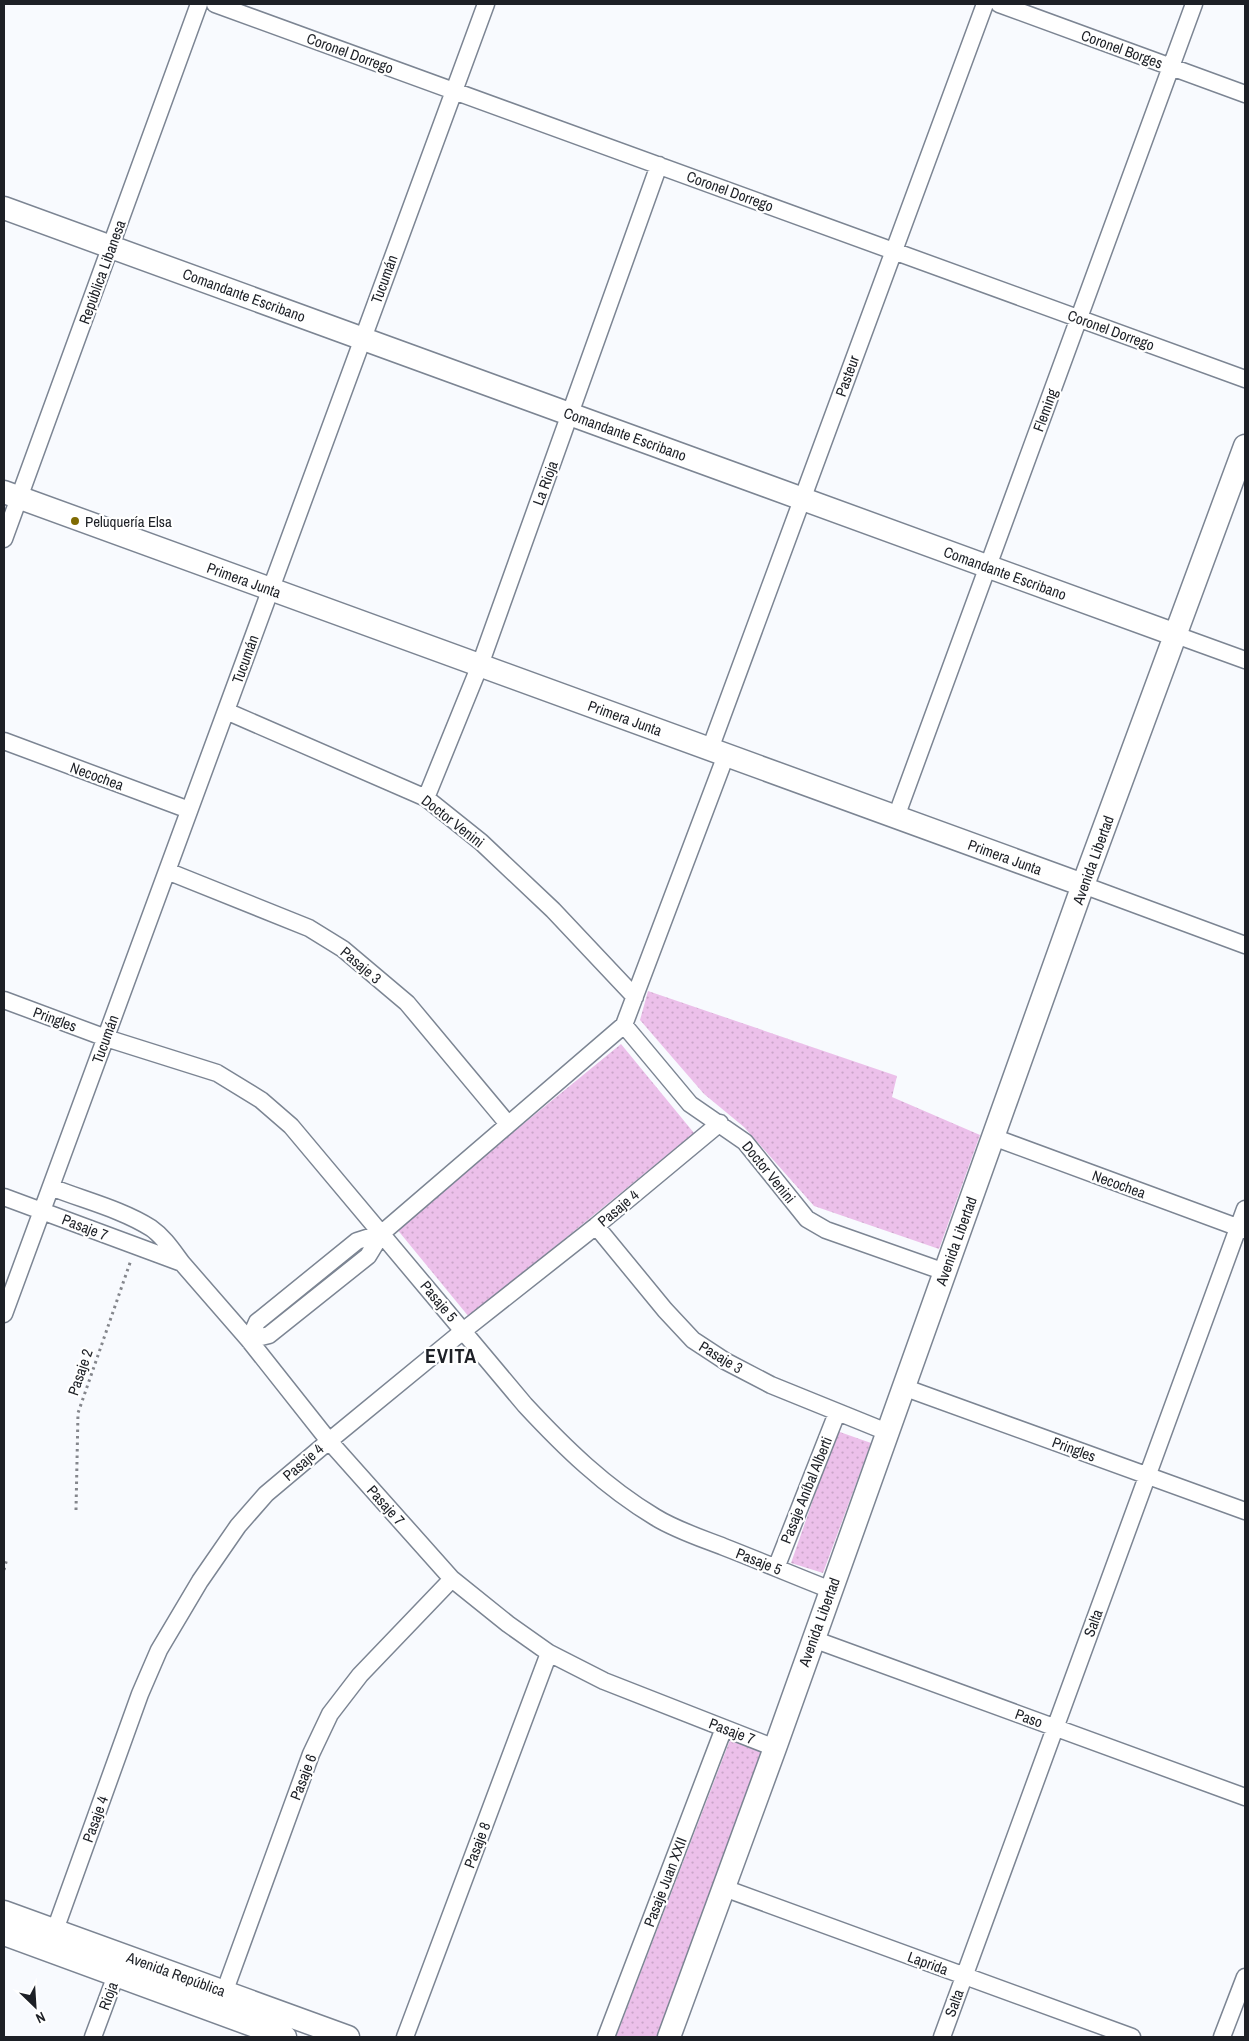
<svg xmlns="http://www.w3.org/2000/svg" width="1249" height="2041" font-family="'Archivo Narrow',sans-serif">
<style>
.park{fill:url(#park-dots)}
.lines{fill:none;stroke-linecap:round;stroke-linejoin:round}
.minor-casing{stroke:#7c8593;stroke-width:19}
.secondary-casing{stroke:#7c8593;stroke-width:25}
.path{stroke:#84868c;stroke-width:3;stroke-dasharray:2.5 4;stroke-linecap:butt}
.minor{stroke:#fff;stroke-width:16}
.secondary{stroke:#fff;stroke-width:22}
.poi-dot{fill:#7f6a02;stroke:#fff;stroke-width:2}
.labels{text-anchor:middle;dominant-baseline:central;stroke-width:4.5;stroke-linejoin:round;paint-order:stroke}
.street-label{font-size:15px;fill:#1d2026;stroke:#fff}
.poi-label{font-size:15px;fill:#1d2026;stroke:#fff;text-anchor:start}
.district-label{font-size:20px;font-weight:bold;letter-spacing:1px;fill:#1d2026;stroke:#fff}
</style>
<defs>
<pattern id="park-dots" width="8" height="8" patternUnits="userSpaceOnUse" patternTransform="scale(1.25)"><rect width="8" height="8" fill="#ecc0ea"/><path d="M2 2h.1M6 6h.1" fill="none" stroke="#caa5c9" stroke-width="1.8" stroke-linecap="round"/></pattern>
</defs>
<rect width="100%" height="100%" fill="#f8fafe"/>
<path class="park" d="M648,991L897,1076L892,1097L980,1135L939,1249L814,1206L744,1127L704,1094L640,1020Z
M621,1044L694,1133L469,1317L396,1228Z
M837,1431L871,1443L823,1573L791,1563Z
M730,1740L765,1753L662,2037H616Z"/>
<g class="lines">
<defs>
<path id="minor" d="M215,4L1245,379
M999,4L1245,94
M4,539L199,4
M1176,635L1245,660
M226,711L426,798L481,842L553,910L635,997
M4,741L189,810
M710,749L985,4
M426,798L480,665L659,165
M896,817L1194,4
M167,871L309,928L343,949L407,1003L508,1124
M1083,885L1245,945
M4,1000L106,1038L217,1073L261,1100L291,1126L525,1405C564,1447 605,1487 655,1517C676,1530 701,1538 724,1547C760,1561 795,1576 831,1590
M624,1025L690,1104L745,1142L807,1219L826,1230L945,1272
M993,1137L1245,1230
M51,1187C83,1200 121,1209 151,1228C164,1237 173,1251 182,1263
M4,1197L182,1263L249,1340L329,1441L452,1579L508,1624L549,1653L604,1681L775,1748
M596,1226L665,1310L693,1340L725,1361L771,1385L887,1432
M4,1314L486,4
M249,1340L269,1335L368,1256L382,1233L624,1025L726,755
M249,1340L257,1322L357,1241L382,1233
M903,1387L1245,1511
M776,1568L837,1413
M813,1639L1245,1797
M724,1888L1132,2037
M55,1930L140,1694L159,1650L200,1581L238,1526L266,1494L329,1441L463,1331L596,1226L720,1123
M221,2001L311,1754L330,1714L360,1675L452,1579
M93,2037L119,1967
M405,2037L549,1653
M606,2037L724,1728
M942,2037L1245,1209
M1222,2037L1245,1977"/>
<path id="secondary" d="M4,208L1176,635
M4,492L1083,885
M4,1912L348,2037
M4,1934L285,2037
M669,2037L775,1748L1083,885L1245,446"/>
</defs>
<use href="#minor" class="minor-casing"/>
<use href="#secondary" class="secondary-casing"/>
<path class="path" d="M76,1510L78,1413L131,1260
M4,1570L7,1558"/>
<use href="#minor" class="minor"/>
<use href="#secondary" class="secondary"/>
</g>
<circle class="poi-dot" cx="75" cy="521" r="5"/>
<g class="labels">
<g class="street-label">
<text transform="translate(1122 49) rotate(20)">Coronel Borges</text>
<text transform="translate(350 53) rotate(20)">Coronel Dorrego</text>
<text transform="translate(730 191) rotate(20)">Coronel Dorrego</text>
<text transform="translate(102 272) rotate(-70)">República Libanesa</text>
<text transform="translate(384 279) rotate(-70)">Tucumán</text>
<text transform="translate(244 295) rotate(20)">Comandante Escribano</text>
<text transform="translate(1111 330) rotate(20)">Coronel Dorrego</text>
<text transform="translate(847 376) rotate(-70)">Pasteur</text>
<text transform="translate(1045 410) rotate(-70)">Fleming</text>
<text transform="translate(625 434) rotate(20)">Comandante Escribano</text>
<text transform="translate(545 483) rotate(-70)">La Rioja</text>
<text transform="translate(1005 573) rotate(20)">Comandante Escribano</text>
<text transform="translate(244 580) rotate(20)">Primera Junta</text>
<text transform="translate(245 659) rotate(-70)">Tucumán</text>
<text transform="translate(625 718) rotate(20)">Primera Junta</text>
<text transform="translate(97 776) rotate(20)">Necochea</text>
<text transform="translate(453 821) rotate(38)">Doctor Venini</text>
<text transform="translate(1005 857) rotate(20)">Primera Junta</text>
<text transform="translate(1093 860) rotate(-70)">Avenida Libertad</text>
<text transform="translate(361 965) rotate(40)">Pasaje 3</text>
<text transform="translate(55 1019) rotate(20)">Pringles</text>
<text transform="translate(105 1039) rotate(-70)">Tucumán</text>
<text transform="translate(769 1172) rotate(51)">Doctor Venini</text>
<text transform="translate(1119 1184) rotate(20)">Necochea</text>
<text transform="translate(618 1208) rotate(-40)">Pasaje 4</text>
<text transform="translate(85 1227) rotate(21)">Pasaje 7</text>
<text transform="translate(956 1241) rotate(-70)">Avenida Libertad</text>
<text transform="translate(439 1301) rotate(50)">Pasaje 5</text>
<text transform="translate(721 1357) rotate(31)">Pasaje 3</text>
<text transform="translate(80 1372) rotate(-71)">Pasaje 2</text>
<text transform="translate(1074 1449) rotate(20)">Pringles</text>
<text transform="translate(303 1462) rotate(-41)">Pasaje 4</text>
<text transform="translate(806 1490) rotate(-68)">Pasaje Aníbal Alberti</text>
<text transform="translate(386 1505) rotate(48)">Pasaje 7</text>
<text transform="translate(759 1561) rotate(22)">Pasaje 5</text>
<text transform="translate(819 1622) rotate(-70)">Avenida Libertad</text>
<text transform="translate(1093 1623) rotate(-70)">Salta</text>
<text transform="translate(1029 1718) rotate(20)">Paso</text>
<text transform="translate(732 1731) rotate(21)">Pasaje 7</text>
<text transform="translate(303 1777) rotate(-69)">Pasaje 6</text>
<text transform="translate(95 1819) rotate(-70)">Pasaje 4</text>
<text transform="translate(477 1845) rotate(-69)">Pasaje 8</text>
<text transform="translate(665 1882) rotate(-69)">Pasaje Juan XXII</text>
<text transform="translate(928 1963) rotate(20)">Laprida</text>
<text transform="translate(176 1974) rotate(20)">Avenida República</text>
<text transform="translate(108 1996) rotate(-70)">Rioja</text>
<text transform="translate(954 2003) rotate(-70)">Salta</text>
</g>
<g class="poi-label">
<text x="85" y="521">Peluquería Elsa</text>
</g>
<g class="district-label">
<text x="451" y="1355">EVITA</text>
</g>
</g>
<rect width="1249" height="2041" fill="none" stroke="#1d2026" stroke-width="10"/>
<g transform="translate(35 2006) rotate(155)" stroke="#ffffff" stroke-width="4" paint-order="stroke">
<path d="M0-4L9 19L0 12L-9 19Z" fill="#1d2026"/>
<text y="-8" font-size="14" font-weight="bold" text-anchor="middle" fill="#1d2026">N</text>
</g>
</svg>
